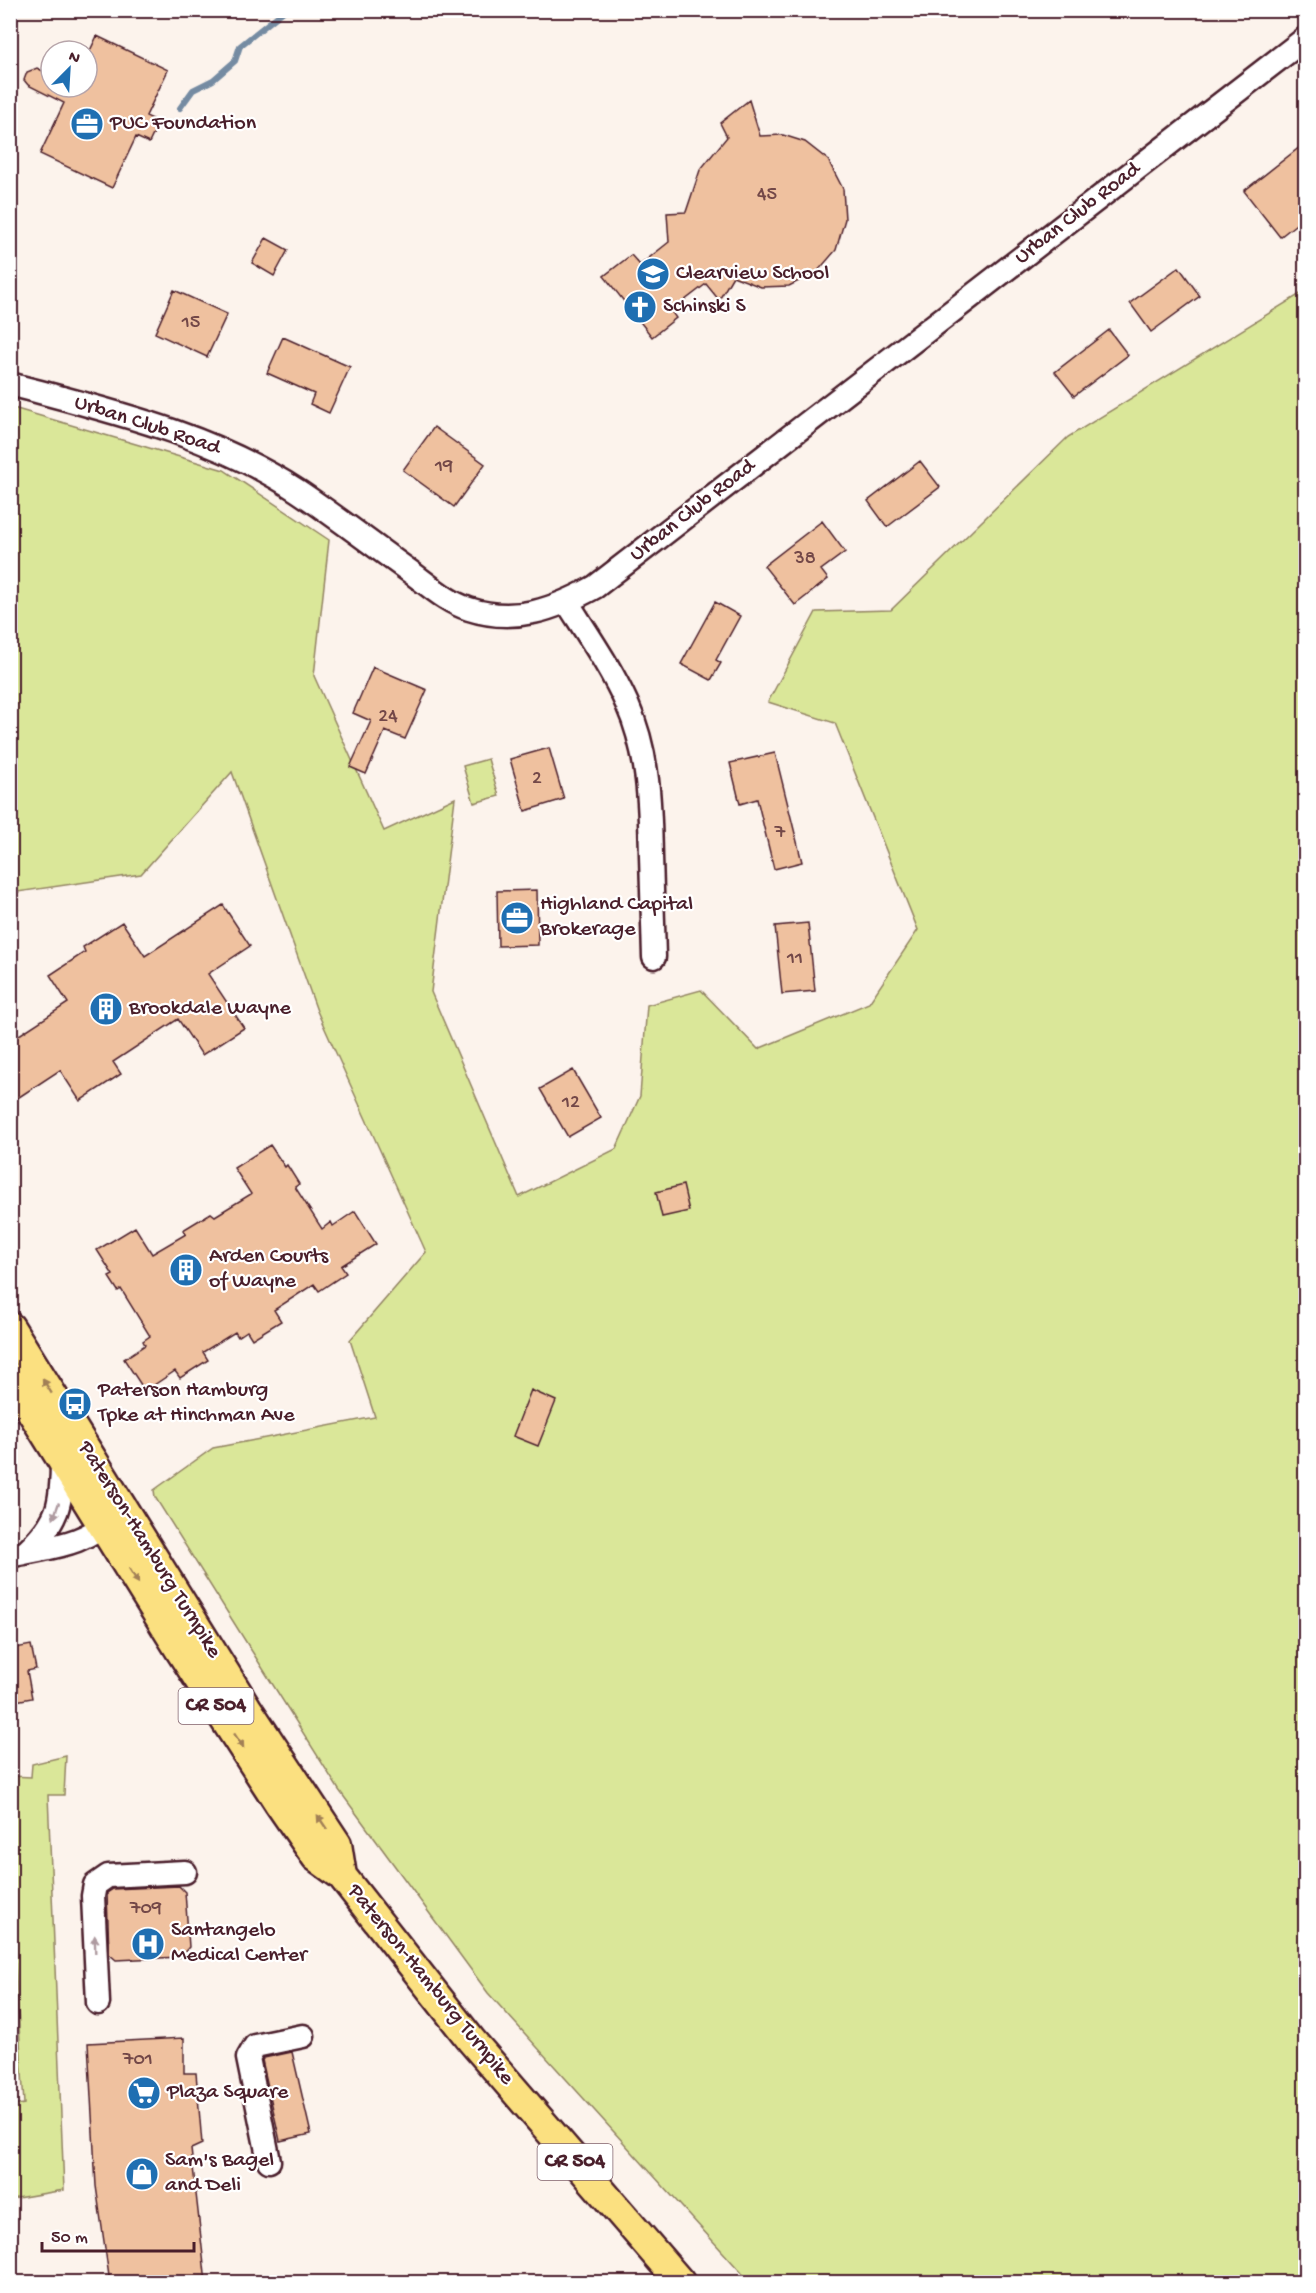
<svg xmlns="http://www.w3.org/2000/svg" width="1316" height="2293" font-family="'Gochi Hand',sans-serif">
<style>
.green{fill:#dae799;stroke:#928362;stroke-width:1.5}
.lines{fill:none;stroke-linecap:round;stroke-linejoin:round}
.stream{stroke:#748ba2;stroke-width:6}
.building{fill:#efc19f;stroke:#4a1f2b;stroke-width:1.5}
.minor-casing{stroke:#4a1f2b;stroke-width:27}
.major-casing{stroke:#4a1f2b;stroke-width:33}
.minor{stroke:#fff;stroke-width:22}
.major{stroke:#fbe080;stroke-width:28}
.oneway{fill:#a28056}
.oneway2{fill:#ae9aa0}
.labels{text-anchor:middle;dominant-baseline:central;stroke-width:4.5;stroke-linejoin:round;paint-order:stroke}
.number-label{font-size:20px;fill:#734848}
.shield{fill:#fff;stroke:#80626b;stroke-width:1.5}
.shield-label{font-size:21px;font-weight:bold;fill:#4a1f2b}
.poi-label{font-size:22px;fill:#4a1f2b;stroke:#fff;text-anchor:start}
.street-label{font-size:22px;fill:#4a1f2b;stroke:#fff}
</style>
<rect width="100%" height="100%" fill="#fcf3ec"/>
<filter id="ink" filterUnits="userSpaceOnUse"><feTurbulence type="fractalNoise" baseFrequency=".0167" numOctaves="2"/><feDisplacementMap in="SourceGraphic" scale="12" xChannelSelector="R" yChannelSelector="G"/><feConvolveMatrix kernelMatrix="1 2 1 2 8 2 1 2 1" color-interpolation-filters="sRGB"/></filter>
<g filter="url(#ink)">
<path class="green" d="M1305,291V2282H750L488,1993L339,1790L155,1497L154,1490L213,1448L375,1417L350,1340L426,1252L317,1011L232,772L141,874L11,893L10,407L224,470L329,540L314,676L384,831L455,798L431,992L519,1197L616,1149L640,1096L647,1005L701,990L758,1049L869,1003L918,930L835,723L768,702L816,612L891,610L1068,437Z
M488,759L499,796L474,803L463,766Z
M66,1756L64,1795H48L64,2190L11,2199V2106L24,2104L11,1900V1776L31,1777L32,1764Z"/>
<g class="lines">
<path class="stream" d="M180,108L193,90L213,80L235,61L240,46L285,10"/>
</g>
<path class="building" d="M97,36L168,70L146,116L159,122L149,143L136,137L112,188L40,154L64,103L28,85L24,80L27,72L37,68L51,75V87H87V57Z
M749,100L760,136L783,135L805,142L828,160L843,189L845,219L836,250L817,272L789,286L761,287L733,276L719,300L706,284L671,311L676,318L652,337L604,276L631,255L640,265L669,242L667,213L686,212L700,170L727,137L720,123Z
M1305,143V217L1280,237L1244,191Z
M266,238L288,250L274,276L252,263Z
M1179,267L1200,296L1151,332L1130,303Z
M174,290L227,314L207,357L155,333Z
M1109,330L1128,355L1074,396L1055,372Z
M283,337L350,367L329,413L310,404L314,394L267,373Z
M434,427L485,464L454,507L403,470Z
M920,461L940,487L887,527L868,501Z
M822,521L845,552L821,570L828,579L795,605L764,566Z
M715,602L740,616L716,660L721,663L711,680L681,664Z
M373,667L427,690L405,739L385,731L366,774L350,767L371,721L353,713Z
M549,748L564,799L525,811L510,759Z
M775,753L802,862L774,869L757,799L740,804L730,763Z
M537,890L538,945L498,946L497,891Z
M223,905L250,946L208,974L244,1028L202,1055L178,1019L113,1062L121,1074L80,1101L60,1070L10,1103V1041L68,1003L50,975L85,952L83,947L122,922L145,956Z
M808,923L815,991L782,994L775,926Z
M573,1070L601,1118L568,1137L540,1089Z
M270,1145L285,1167L287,1165L299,1184L295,1187L322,1229L331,1222L333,1226L355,1211L376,1244L341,1266L346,1273L319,1291L314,1284L274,1310L281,1321L252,1339L247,1331L238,1337L235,1332L203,1352L208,1360L180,1378L175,1371L145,1391L124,1359L145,1345L143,1341L150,1336L121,1289L118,1291L109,1277L113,1275L97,1250L135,1227L152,1254L186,1234L183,1230L211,1213L215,1216L251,1194L234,1168Z
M683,1185L689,1211L662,1217L656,1192Z
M531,1390L556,1401L538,1446L513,1436Z
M31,1645L36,1669L27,1671L32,1698L10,1702V1649Z
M179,1886L185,1892L189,1947L180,1957L116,1960L109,1954L107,1893L113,1889Z
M184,2038V2073H196L202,2144L191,2149L206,2283H110L96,2186L88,2043Z
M292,2052L311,2134L280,2141L262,2060L264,2058Z"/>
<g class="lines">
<defs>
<path id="minor" d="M10,384C110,411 211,434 298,491C337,517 374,546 412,573C431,587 447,602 469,609C515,624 555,609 595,587L1306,38
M567,602C588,635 611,668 627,704C649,753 650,804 651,856C652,890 653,923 654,957
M25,1553C59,1521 62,1505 62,1460
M10,1556C52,1546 83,1547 115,1515
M98,2003L93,1896L95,1885L108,1876L185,1872
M269,2161L248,2058L255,2046L303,2036"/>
<path id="major" d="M10,1327L247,1708L337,1844L342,1876L471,2040L680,2282
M10,1377L181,1652L278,1802L316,1857L342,1876"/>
</defs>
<use href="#minor" class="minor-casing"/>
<use href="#major" class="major-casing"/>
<use href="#minor" class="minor"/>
<use href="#major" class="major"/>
</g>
<defs><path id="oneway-solid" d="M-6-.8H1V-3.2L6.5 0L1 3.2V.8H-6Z" transform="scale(1.5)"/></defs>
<g class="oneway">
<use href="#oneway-solid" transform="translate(47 1386) rotate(-122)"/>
<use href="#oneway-solid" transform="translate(134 1576) rotate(58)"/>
<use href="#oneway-solid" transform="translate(239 1741) rotate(57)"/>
<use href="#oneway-solid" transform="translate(322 1822) rotate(-124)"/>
</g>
<g class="oneway2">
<use href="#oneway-solid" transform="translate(56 1511) rotate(109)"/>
<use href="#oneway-solid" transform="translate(95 1944) rotate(-92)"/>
</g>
</g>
<defs>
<symbol id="office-disc" viewBox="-11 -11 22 22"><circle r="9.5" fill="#1f6fb2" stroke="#fff"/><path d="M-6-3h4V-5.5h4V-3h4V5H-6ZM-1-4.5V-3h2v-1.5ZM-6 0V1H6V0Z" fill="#fff"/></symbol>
<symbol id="school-disc" viewBox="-11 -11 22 22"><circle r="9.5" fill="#1f6fb2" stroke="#fff"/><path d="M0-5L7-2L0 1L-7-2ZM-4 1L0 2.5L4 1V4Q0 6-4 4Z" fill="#fff"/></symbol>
<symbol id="church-disc" viewBox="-11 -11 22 22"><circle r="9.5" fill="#1f6fb2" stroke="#fff"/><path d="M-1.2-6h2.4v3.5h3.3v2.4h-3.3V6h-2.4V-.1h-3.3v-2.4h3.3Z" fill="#fff"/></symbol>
<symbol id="building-disc" viewBox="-11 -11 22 22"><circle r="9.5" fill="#1f6fb2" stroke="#fff"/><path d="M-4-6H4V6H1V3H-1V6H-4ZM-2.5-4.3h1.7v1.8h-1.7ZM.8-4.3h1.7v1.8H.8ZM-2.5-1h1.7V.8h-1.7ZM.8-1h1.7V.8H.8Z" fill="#fff"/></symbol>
<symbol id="bus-disc" viewBox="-11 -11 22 22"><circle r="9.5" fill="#1f6fb2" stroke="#fff"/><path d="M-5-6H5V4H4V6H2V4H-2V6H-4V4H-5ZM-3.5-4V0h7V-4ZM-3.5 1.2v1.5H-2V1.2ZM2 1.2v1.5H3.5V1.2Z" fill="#fff"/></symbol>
<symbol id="hospital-disc" viewBox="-11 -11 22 22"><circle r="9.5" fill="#1f6fb2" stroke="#fff"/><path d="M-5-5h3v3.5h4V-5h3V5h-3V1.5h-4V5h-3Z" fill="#fff"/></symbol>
<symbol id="supermarket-disc" viewBox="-11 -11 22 22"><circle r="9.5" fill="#1f6fb2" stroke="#fff"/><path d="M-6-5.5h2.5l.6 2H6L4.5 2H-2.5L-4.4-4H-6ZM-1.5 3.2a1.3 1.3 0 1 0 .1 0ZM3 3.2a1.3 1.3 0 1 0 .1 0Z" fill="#fff"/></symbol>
<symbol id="shop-disc" viewBox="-11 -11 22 22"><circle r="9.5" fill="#1f6fb2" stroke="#fff"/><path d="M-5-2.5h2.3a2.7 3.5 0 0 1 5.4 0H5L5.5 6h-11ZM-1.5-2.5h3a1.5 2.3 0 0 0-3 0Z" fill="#fff"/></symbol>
</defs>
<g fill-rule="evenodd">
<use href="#office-disc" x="68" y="105" width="38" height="38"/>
<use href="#school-disc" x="634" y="255" width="38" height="38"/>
<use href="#church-disc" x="621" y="288" width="38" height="38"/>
<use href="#office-disc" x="498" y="899" width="38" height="38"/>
<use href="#building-disc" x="87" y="990" width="38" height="38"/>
<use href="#building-disc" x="167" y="1251" width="38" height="38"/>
<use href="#bus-disc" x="56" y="1385" width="38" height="38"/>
<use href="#hospital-disc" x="129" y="1925" width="38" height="38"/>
<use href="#supermarket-disc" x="125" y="2074" width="38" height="38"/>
<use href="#shop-disc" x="123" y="2155" width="38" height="38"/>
</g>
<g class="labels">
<g class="number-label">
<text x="767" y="195">45</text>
<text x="191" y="323">15</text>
<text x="444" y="467">19</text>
<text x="805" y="559">38</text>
<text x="388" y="717">24</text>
<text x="537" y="779">2</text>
<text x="780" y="833">7</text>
<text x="795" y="959">11</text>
<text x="571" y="1103">12</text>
<text x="146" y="1909">709</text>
<text x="138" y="2060">701</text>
</g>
<g class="shield">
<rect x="178.5" y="1688" width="75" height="36" rx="4.5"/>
<rect x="537.5" y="2144" width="75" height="36" rx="4.5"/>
</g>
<g class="shield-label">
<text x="216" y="1706">CR 504</text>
<text x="575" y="2162">CR 504</text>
</g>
<g class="poi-label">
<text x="110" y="124">PUC Foundation</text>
<text x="676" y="274">Clearview School</text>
<text x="663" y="307">Schinski S</text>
<text x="540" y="905">Highland Capital<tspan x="540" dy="25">Brokerage</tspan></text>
<text x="129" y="1009">Brookdale Wayne</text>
<text x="209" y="1257">Arden Courts<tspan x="209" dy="25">of Wayne</tspan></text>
<text x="98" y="1391">Paterson Hamburg<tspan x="98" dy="25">Tpke at Hinchman Ave</tspan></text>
<text x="171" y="1931">Santangelo<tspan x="171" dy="25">Medical Center</tspan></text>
<text x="167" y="2093">Plaza Square</text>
<text x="165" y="2161">Sam's Bagel<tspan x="165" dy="25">and Deli</tspan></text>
</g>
<g class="street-label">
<text transform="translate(1078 214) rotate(-38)">Urban Club Road</text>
<text transform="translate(147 426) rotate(18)">Urban Club Road</text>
<text transform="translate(693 511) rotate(-38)">Urban Club Road</text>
<text transform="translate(149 1550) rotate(58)">Paterson-Hamburg Turnpike</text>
<text transform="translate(430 1985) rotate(51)">Paterson-Hamburg Turnpike</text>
</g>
</g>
<rect width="1316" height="2293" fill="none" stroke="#fff" stroke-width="36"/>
<rect x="18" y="18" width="1280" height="2257" fill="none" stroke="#4a1f2b" stroke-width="2" filter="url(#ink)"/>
<g transform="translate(69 69) rotate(24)"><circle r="28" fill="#ffffff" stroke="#b7a5aa" stroke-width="1.5"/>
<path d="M0-4.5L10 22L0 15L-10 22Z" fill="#1f6fb2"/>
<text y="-9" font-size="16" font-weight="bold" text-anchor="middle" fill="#4a1f2b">N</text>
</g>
<path d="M42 2242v9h152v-9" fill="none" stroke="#4a1f2b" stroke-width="3"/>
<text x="51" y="2242" font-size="18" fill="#4a1f2b" stroke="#ffffff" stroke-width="4.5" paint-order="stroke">50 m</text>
</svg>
